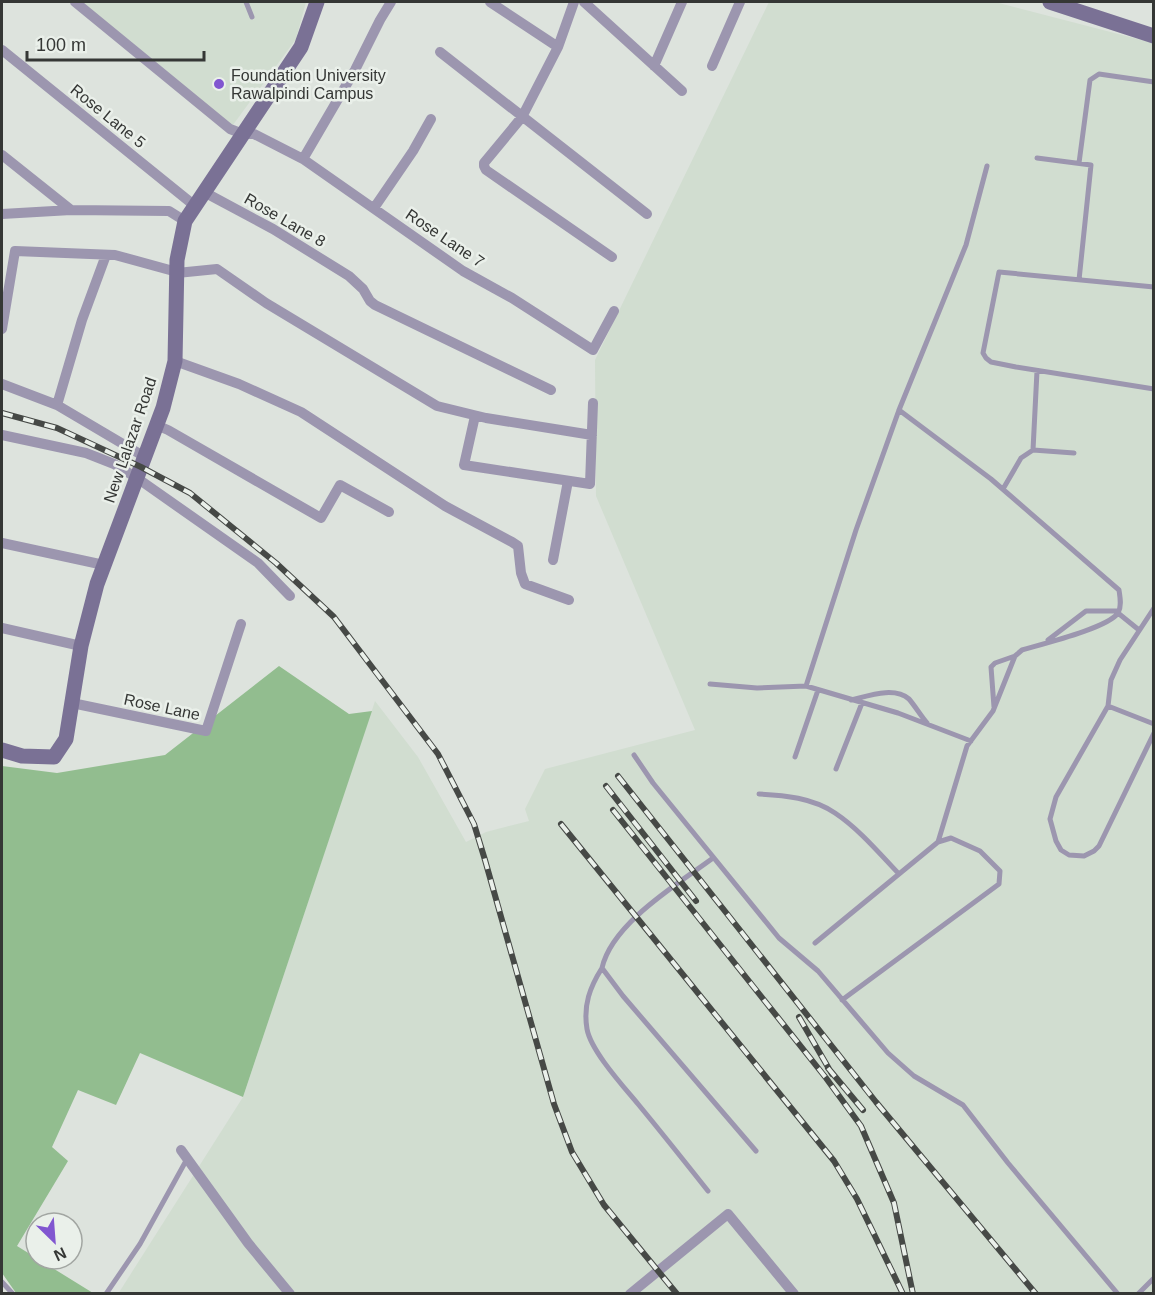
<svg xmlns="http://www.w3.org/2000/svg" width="1155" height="1295" font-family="Arial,sans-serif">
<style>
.built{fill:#d1ddd0}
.green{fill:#92bd8f}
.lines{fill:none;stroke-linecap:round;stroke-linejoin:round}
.lane{stroke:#9c96af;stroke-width:5}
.street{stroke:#9c96af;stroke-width:10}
.secondary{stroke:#7a7195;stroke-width:15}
.rail-casing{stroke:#464946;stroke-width:6}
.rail{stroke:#eaf0ea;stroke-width:4;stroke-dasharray:11;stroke-linecap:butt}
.poi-dot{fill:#8156d0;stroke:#eaf0ea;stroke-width:2}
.labels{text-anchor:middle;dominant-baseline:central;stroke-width:5;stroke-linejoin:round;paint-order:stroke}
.poi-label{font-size:16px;fill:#353735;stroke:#eaf0ea;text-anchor:start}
.street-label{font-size:16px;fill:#353735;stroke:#eaf0ea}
</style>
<rect width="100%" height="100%" fill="#dde3dd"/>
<path class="built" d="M75,2H306L296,39L230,129Z
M769,2H995L1153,43V1293L118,1294L243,1097L375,701L418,757L466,842L486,832L529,821L525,809L545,769L695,730L596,496L595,360Z"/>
<path class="green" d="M279,666L349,714L372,711L243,1097L140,1053L116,1105L78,1090L52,1147L68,1161L17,1246L93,1293H16L2,1273V766L57,773L165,755Z"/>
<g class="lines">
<path class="lane" d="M246,2L252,17
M1037,158L1091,165L1079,280
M1079,163L1090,80L1099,74L1154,82
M1154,287L999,272L983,353L986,358L991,362L1016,367L1154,389
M899,410L991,479L1119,590C1120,597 1122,606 1118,613C1108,628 1042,644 1022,650L1015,656L993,711L967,746L938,842
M1033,450L1037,371
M1003,489L1021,458L1033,450L1074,453
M1154,608L1120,660L1111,680L1108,706L1056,797L1050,819L1056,841L1061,850L1069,855L1084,856L1094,851L1099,846L1154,733
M1118,613L1139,630
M1048,640L1086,611H1118
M710,684L757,688L806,686L898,713L971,741
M806,686L856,530L899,410L966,245L987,166
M851,700C868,696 894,686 909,699C915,706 921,716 927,723
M1108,706L1154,724
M994,707L991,667L995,663L1015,656
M634,755L653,783L779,938L818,971L888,1053L914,1076L963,1105L1008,1163L1118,1294
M795,757L818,690
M836,769L862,703
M759,794C784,795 813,798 835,813C859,829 879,853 899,874
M713,858C678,884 612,923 602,968L623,996L756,1151
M815,943L938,842L951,838L980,851L1000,871L999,884L842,1000
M602,968C590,987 583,1005 587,1029C591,1051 623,1086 638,1104C662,1133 685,1162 708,1191
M2,1282L13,1294
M106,1294L140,1244L187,1159
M1138,1294L1154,1278"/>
<path class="street" d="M75,2L230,129L243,134H254L303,159L463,271L512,298L593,350L614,311
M490,2L558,47
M574,2L558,47L522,117L484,163V166L486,170L612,257
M584,2L682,91
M2,50L195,206
M440,52L647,214
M654,66L682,2
M712,66L740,2
M2,155L71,210
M303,159L355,70L380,20L391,2
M204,192L273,229L349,276L363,289L370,301L375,305L551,390
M374,208L413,151L431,119
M2,214L71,210L169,211L185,221
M177,273L217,269L266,303L437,406L486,418L592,435
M2,329L15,251L115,255L177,272
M175,361L239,384L301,412L445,506L512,542L518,546L521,573L525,584L569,600
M2,384L57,405L145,457
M57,405L82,320L106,255
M475,416L464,465L590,484L593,403
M156,425L168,430L321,518L340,485L389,512
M2,435L86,453L114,464L137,478L258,563L290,596
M2,543L104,565
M553,560L568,481
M2,628L81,646
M72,703L206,731L241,624
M181,1150L248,1243L290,1294
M630,1294L728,1214L794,1294"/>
<path class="secondary" d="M1050,2L1154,36
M2,750L22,756L54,757L66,739L81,646L97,584L163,408L175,361L177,260L185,221L301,47L317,2"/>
<defs>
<path id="rail" d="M2,413L57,428L141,467L190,493L276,563L334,617L438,754L474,824L485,860L554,1104L572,1152L604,1205L677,1294
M618,776L876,1102L1036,1294
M606,786L696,901
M613,810L826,1078L861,1126L894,1203L913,1294
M561,824L834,1161L857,1199L903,1294
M799,1017L832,1074
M828,1068L863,1110"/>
</defs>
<use href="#rail" class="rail-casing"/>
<use href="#rail" class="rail"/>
</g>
<circle class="poi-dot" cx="219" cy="84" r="6"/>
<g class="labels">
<g class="poi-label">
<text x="231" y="75">Foundation University<tspan x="231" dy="18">Rawalpindi Campus</tspan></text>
</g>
<g class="street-label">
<text transform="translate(108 116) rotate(39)">Rose Lane 5</text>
<text transform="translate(285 220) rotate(30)">Rose Lane 8</text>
<text transform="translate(445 238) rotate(34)">Rose Lane 7</text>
<text transform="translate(130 440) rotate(-71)">New Lalazar Road</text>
<text transform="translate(162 707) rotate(12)">Rose Lane</text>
</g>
</g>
<rect width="1155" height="1295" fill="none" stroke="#353735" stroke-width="6"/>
<g transform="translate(54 1241) rotate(155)"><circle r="28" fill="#eaf0ea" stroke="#a2a6a2" stroke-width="1.5"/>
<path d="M0-4.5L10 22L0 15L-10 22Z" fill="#8156d0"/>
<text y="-9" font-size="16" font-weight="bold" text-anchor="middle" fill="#353735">N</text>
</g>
<path d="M27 51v9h177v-9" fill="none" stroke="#353735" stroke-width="3"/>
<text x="36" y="51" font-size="18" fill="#353735" stroke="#eaf0ea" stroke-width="4.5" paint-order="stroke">100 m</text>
</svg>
